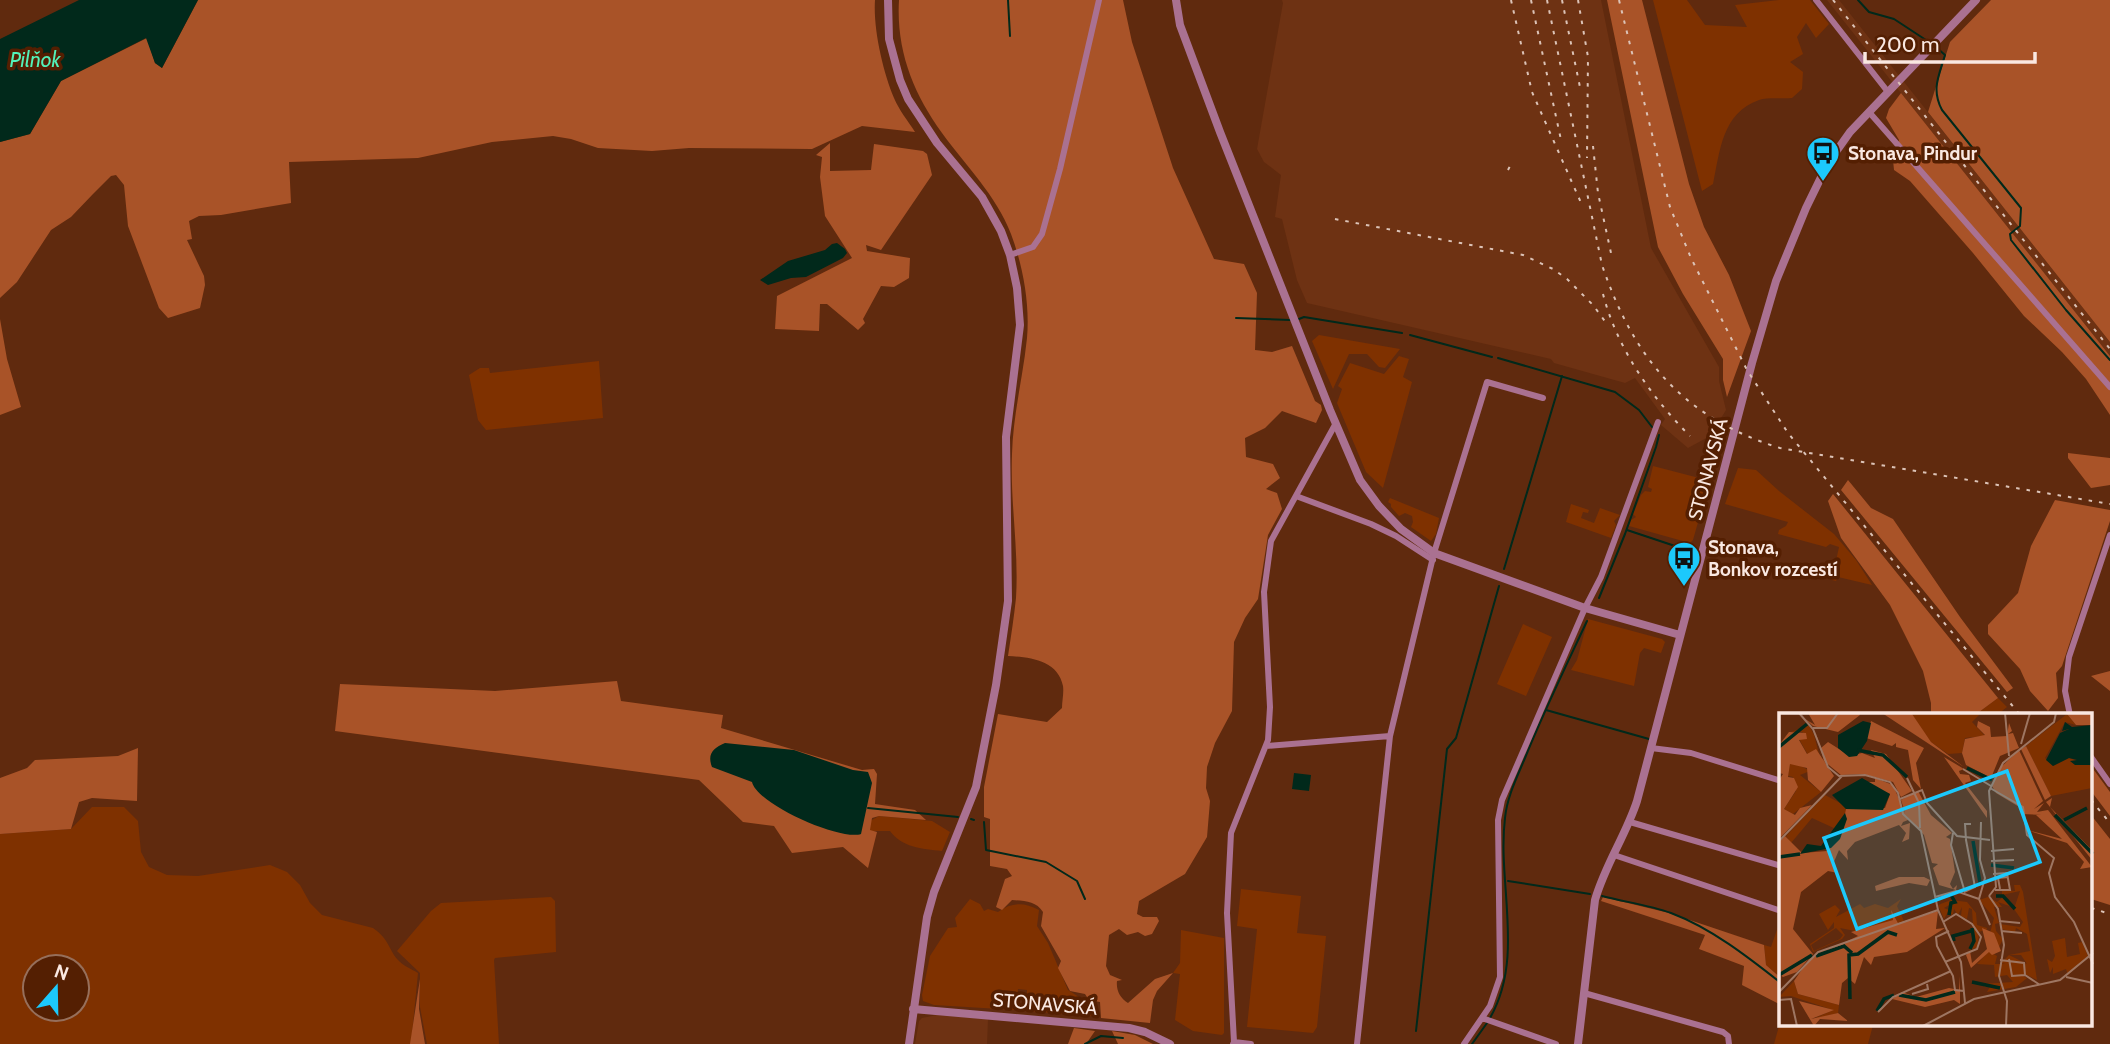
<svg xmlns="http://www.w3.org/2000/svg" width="2110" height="1044" font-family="Cabin,sans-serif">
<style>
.built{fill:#6e3213}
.green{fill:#7f3100;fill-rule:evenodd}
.forest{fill:#a95328}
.water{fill:#01291b}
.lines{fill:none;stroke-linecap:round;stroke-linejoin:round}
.stream{stroke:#01291b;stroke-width:2}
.minor{stroke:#aa7191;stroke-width:6}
.tertiary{stroke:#aa7191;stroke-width:8}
.rail{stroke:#dcc3b7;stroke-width:2;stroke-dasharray:3.5 7;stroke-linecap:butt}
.labels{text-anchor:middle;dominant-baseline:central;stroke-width:7;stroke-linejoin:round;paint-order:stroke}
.poi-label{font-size:19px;font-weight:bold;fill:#fae8e1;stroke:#541f02;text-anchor:start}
.street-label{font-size:19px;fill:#fae8e1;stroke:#541f02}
.water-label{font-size:21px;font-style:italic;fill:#52f2b9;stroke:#541f02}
.inset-river{fill:none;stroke:#01291b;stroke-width:3.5}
.inset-road{fill:none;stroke:#9e7662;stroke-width:2}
.view{fill:#1cc9fc;fill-opacity:0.15;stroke:#1cc9fc;stroke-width:3.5}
.inset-edge{fill:none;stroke:#fae8e1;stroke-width:3.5}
</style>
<rect width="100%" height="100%" fill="#602a0e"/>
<path class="built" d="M1282,0H1601L1651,248L1719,367V381L1726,410L1710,436L1688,448L1661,425L1665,419L1635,378L1625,383L1554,363L1551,359L1307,303L1297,280L1282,219L1275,217L1281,175L1264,162L1257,149L1283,3Z
M1827,0H1839L1847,10L2110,342V356Z
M937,1015L988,1019L987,1044H915L919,1021L922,1018Z"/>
<path class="green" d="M1653,0H1687L1705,25L1747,27L1735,5L1779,0H1810L1829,24L1816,38L1806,23L1797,37L1803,54L1790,62L1803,72L1802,89L1792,98C1782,99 1768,97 1759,100C1722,113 1720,151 1713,184L1702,191Z
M1319,335L1400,349L1385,368L1379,367L1367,354H1349L1333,389L1312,341Z
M1399,356L1409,359L1403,377L1412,382L1383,488L1366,472L1337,403L1342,389L1338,386L1350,363L1384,374Z
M599,361L603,418L486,430L478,420L469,375L480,368H489L490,373Z
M1653,466L1703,479L1706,482V494L1693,540L1690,543L1629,526L1631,520L1636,517L1633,514L1641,495L1645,491L1651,492L1652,489L1648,487Z
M1738,468L1756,470L1779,491L1834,534L1856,560L1872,585L1838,577L1836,581L1832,580L1839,547L1830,544L1826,547L1778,534L1779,530L1786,526L1788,522L1725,504Z
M1390,498L1439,518L1436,534L1431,541L1411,527L1413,522L1412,516L1405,513L1399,516L1391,507V504L1388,502Z
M1571,504L1589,510L1588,513L1583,512L1581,518L1594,523L1600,508L1620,515L1614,521L1616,525L1611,538L1566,522Z
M1588,619L1662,639L1665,642L1661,653L1644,648L1640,653L1634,686L1571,670L1577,660Z
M1523,624L1552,637L1526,696L1497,684Z
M1998,698L2007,707L1997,715H1975Z
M92,807H124L138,821L141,852L149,867L167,875L198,876L270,865L287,872L300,885L310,903L322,915L373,928C390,940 388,949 398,960C403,966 412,969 418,973L411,1044H0V834L71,829ZM35,967H77V1009H35Z
M879,816L932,821L950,832L942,851C922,849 901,847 890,831H870V821Z
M1241,889L1301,896L1297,933L1326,936L1317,1027L1313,1033L1247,1027L1257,929L1237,926Z
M551,897L555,901L556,952L495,958L494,960L499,1044H427L420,1007V973L397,951L431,911L441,903Z
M970,899L980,904L984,911L988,909L998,912C1012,902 1024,902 1039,910L1037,926L1048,943L1068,990L1093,1006V1016L1027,1011V990L1018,989L1016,1010L934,1005L923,1001L922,995L930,956L948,928L957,927L955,918Z
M1781,918V978L1766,965L1764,945L1771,947Z
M1181,930L1224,938V1033L1222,1035L1193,1031L1175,1020L1180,974L1173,973L1180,963Z
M1781,1019V1025H1873L1868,1044H1774Z"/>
<path class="forest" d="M198,0H875C873,29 883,72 894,98C899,110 908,121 915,132L862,126L812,149L689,148L652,151L598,148L571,139L553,136L492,142L418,158L289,162L291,203L221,215L199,216L189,221L192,239L187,240L204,276L205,285L200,308L168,318L159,308L128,226L124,185L116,175L111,176L93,194L71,217L51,230L17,282L0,298V142L30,134L61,81L147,38L155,63L162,68Z
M899,0H1123L1132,42L1173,168L1214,259L1244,264L1257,293L1255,350L1272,352L1292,346L1315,401L1321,405L1322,410L1316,423L1282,411L1265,428L1245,438L1246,457L1273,464L1280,478L1266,489L1277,493L1282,509L1268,535L1258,599L1245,618L1234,642L1232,711L1215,743L1207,767L1206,788L1210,801L1207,837L1185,874L1139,901L1137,914L1143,917H1157L1159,921L1152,934L1145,936L1138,932L1127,935L1119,929L1109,935L1106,966L1110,975L1122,980L1117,981C1116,990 1120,998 1128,1003L1155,979L1173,973L1157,991L1153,1000L1150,1023L1101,1018L1100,1002L1089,1000L1085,994L1070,991L1058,968L1061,961L1041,926L1043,912C1036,901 1025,901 1012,900L1002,910L996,907L1005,879L1012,876L1007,869L990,866V819L984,817V787L998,714L1047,722L1062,708C1062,701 1064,693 1063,686C1058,660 1029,657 1008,656C1011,636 1014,617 1016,598C1019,550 1010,502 1012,454C1013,415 1023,377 1027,338C1030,304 1023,266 1011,234C996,195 966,166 942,133C913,93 896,50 899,0Z
M1607,0H1642L1689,184L1704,227L1729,275L1751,331L1727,397L1723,380V359L1683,294L1658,247Z
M1991,0H2110V342L1928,112L1950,42Z
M1901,93L2110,356V415L2086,379L2062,352L2024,316L1973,253L1910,181L1894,170L1893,160L1899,140L1886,118L1889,109Z
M830,143V171L871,170L874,144L923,151L927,154L932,175L881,250L866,245L867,251L910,258L909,278L894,287L881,286L863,319L865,323L858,330L827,304H820L819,331L775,329L777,296L852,258L825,216L820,177L822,157L816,155Z
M0,319L7,359L21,407L0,415Z
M2068,453L2110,458V485L2091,488L2068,458Z
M1848,480L1871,508L1893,519L1960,617L2013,688L2007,692L1841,490Z
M1833,494L1998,698L1975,715H1931V703L1923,671L1890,605L1841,538L1828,501Z
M2055,500L2110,510V521L2062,666L2056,673L2058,698L2048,711L2030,691L2020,669L1988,634V625L2018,593L2031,546Z
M2110,671V691L2091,676Z
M617,681L621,701L723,715L721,728L862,770L874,769L877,774L875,804L915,810L926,820L879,816L872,818L870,830L877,832L868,868L843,847L792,853L774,826L743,822L699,780L335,731L340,684L495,691Z
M138,748L137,801L92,798L79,802L71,829L0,834V778L27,768L35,760L118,756Z
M2091,766L2110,792V816L2091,791Z
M2091,815L2110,839V905L2091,899Z
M1603,897L1669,913L1764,945L1766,965L1781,978V1005L1742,985L1744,966L1699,949L1705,935L1601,901Z
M420,979L419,1009L425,1044H410Z
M1074,1028L1095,1031L1086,1044H1068Z
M1112,1031L1135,1035L1153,1044H1118Z"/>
<path class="water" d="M79,0H198L162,68L155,63L146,38L61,81L30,134L0,142V39Z
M837,243L845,249L847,253L843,258L806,277L791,278L768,285L760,280L788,261L825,250L832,244Z
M725,743L794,750L853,770L868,772L872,783L861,834C840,841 757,804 752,782L712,767C707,754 713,748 725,743Z
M1294,773L1311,775L1309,791L1292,789Z"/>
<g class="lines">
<path class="stream" d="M1008,0L1010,36
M1858,0L1869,12L1894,19L1929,42
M1937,48L1945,55C1939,76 1931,89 1942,110L2021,208L2020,226L2010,234L2011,240L2066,310L2110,360
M1236,318L1290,320
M1299,319L1304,317L1402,333
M1410,335L1492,357
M1498,358L1615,392L1639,410L1652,427
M1627,530L1675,546L1697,550
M1504,569L1562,376
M1599,598L1625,534L1656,447L1659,435
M1546,710L1649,739
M868,808L958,817
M971,819L974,820
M984,822L986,850L1046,862L1077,881L1085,899
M1508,881L1590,894
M1602,896C1625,902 1649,905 1671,913C1711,928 1748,957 1781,983
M1490,1018C1525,957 1497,884 1505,818C1507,797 1517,777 1525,758C1544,711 1566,666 1587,621
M1416,1031L1447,749L1456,738L1499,586
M1085,1044L1101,1036L1123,1038
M1472,1044L1487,1023"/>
<path class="minor" d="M1816,0L1888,92
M1869,112L2110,387
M1010,255L1033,247L1042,234L1060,169L1099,0
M1296,496L1371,524L1396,536L1433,560
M2070,715L2065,691L2069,657L2110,535
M1266,746L1390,736
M1651,748L1691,753L1781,781
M2091,757L2110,784
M1630,822L1781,866
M1614,855L1781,911
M1584,993L1723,1032L1728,1036L1729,1044
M1482,1018L1556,1044
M1234,1042L1227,913L1231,833L1268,740L1270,707L1264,592L1271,541L1336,423
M1233,1044L1234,1042L1251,1044
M1357,1044L1390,736L1434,553L1487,382L1543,398
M1464,1044L1490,1006L1500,977L1498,820L1502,800L1585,608L1601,577L1658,422"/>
<path class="tertiary" d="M888,0L889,39L900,80L908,99L937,143L982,197L1001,231L1010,255L1017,288L1020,325L1006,437L1008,601L996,685L976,787L934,892L927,917L909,1044
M1176,0L1180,25L1220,132L1330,410L1360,480L1379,506L1401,529L1434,553L1585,608L1680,635
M913,1009L1129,1028L1145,1032L1170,1044
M1578,1044L1595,900C1605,865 1626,835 1637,801L1752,363L1776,281L1806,208L1828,163L1850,132L1976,0"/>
<path class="rail" d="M1511,0L1532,92L1582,205
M1531,0L1561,140
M1547,0L1602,265C1634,359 1683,418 1780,448L2110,504
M1562,0L1581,92
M1578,0L1588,57L1587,158
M1619,0L1670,207L1691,258L1747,370L1788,433L2020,715
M1833,0L2110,349
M1593,146L1598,193L1611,253
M1508,170L1511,164
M1335,219L1523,255L1553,269L1567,279L1593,305L1607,324
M1603,294C1617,348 1651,397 1690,436
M2091,800L2110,823
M2091,908L2110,914"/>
</g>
<defs>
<symbol id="bus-pin" viewBox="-11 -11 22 30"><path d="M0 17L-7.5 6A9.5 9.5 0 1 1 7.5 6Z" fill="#1cc9fc" stroke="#541f02"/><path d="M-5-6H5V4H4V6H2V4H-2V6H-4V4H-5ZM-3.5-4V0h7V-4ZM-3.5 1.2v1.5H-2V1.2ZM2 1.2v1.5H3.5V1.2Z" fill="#111"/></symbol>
</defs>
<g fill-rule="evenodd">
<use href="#bus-pin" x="1804" y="134" width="38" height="52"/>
<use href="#bus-pin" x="1665" y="539" width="38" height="52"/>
</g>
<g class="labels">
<g class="poi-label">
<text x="1848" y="153">Stonava, Pindur</text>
<text x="1708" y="547">Stonava,<tspan x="1708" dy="22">Bonkov rozcestí</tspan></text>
</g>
<g class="street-label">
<text transform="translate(1708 469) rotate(-75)">STONAVSKÁ</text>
<text transform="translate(1045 1004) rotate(5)">STONAVSKÁ</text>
</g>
<g class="water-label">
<text x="35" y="59">Pilňok</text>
</g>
</g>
<g transform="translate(1779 713)">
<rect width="313" height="313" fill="#602a0e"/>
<path d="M130,0H202L193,9L206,23L186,25L183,40L169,41L152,29ZM288,1L297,12L286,9L266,45L274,53L290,45L313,53V75L272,83L247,33ZM30,12L35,22L40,41L29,42L20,26L24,19H12ZM17,50L31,58L21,62L42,79L14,101L5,96L17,78L14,64L9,63L11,51ZM46,82L63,91L68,97V106L66,101L57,116L33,105L12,130L7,123ZM235,172H241L244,179L258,267L248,262L244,263L248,265L237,274L208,279L212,272L206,274L202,271L234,269L228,262L216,264L215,252L198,251L210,238L218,243L216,251H226L222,250L230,242L248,251L242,242H230L251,238L248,221L237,215L236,219L222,216L221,211L241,214L244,209L235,196L241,178L223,182V177L236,178ZM209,184L218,189L224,184L233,194L219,189L223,194H215L220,210L216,211L217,218L224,226L220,234L211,220L215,205L200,187ZM122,186L118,193L125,208L119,210L114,200V207L81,219L61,215L66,222L63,226L34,239L31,231L55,215V209L49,217L40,201L56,192L61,197L57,204L81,191L85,195L96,191L109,195ZM57,215L64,222L61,226L35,238L32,232ZM172,187L188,189L197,200L198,212L208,215L206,222L205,217L200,219L199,234L191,237L195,229L193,196L190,195L188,206L182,203L183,194L179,202L175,196L174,201L171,202L172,191L165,195L170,197L165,206L159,192ZM286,225L288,244L301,241L299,230L303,229L309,243L289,262L276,266L289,262L287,256L274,261V254L271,260L268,246L273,249L276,243L273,228ZM15,268L19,281L60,292L59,300L32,307L54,297L12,283L0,284Z" fill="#7f3100" fill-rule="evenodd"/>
<path d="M29,0H80L81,2L59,19L34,13L26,6L36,12ZM103,0L133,1L152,29L185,54ZM313,0V12H297L288,1ZM92,8L145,35L137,50L142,76L134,67L129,37L117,34V30L113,33L87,25ZM199,8L211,14L212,24L228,23L230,10L233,18L229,21L234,20L240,35L221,43L212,65L187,52L183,40L186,26L206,22L198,14ZM36,18L42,35L49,29L71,43L83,40L96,45L92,37L107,41L133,78L122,84L114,69L84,61L62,62L45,48ZM10,19L27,20L28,26L20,27L28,41L37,36L55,63L42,79L29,67L28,55L11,51L9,64L15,65L19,74L5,96L16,102L21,95L33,92L0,126V67L4,61L0,60V32ZM247,33L272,83L266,87L242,36ZM240,37L264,88L255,96L265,90L258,99L269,97L313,154L301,156L305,149L288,130L248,117L283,126L257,102H263L242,101V95L217,80L213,73L220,56ZM165,44L185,56L180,58L181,61L190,62L192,68L186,70L208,98V105ZM96,65L114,72L129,107L124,109L122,113L131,110L130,126L123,129L127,120L120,112L76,129L68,138L69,147L60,137L54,151L59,160L49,158L22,179L14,216L34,241L18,259L4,264L0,261V129L6,123L23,140L48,138L61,125L67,96L106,95L111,81L84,69H96ZM139,78L152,102L173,120L167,124L171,126L176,159L171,171L174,176L178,172L177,177L160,172L154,155L159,151L153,150L145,122L127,103L122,87ZM273,85L271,94L313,137V147L267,89ZM120,164H145L151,167L148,173L130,170L97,178L96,173ZM112,197L119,210L159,198L157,216L166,215L128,239L95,244L92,252L85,244L76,271L69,265L63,270L60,292L19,281L15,268L30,246L79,223L72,219L114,207ZM203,215L215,220L222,238L213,242L210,239L192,255L187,242L191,238L193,250L208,236ZM181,263V291L175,287L146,294L113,286L123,279L137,284L170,275L180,277ZM20,288L55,297L32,306L59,300L69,308L41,306L35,313Z" fill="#a95328"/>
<path d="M84,8L92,10L88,28L78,43L70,44L59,35V22ZM286,9L293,14L313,12V52H296L291,48L298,47L290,45L274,53L267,47L281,20L290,16L283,18ZM83,65L111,81L104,97L67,96L53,82ZM66,100L68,106L61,126L52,135L21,141L28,131L42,133Z" fill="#01291b"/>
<path class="inset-river" d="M0,34L28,11M78,37L104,42L128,64M188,55L213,67M276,102L314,141M285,107L308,95M194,128L201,170M0,144L21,141M212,152L235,155M217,183H224L236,196M170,202L172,190L176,189L172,182M175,228L174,223L192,218M191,236L195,228L193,215M37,243L65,233L73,240M0,262L33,242M193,269L221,275M120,282L147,287L176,279M71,286L70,242L79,241L109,219L118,222M98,298L105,286L115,282"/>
<path class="inset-road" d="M20,0L34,16L49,54L60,63L86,62L111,69L119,80L124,101L142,118L159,197L182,249L186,290M226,0L230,43M34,15H48L59,0M242,31L251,0M184,56L212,73M128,65L140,90L141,115M211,75L244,94L248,122L275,145L270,160L276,184L295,209L314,251M121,86L143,77L148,90L178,123L211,127M174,120L172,132L185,176M0,128L63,63M212,138L235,136M212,148L235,147M214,161L228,160L231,177H216M221,176L219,165L229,164M185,179L196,174L187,127L186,111H192M210,183L217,174L210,78L224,50L275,9L277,0M210,183L219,196L225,232L220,263L228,288L227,313M156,184L177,178L200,186M200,186L206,165L201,147L202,109M200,186L211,212M220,208L241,210M164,209L177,201L193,211L202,224L198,236L166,249M170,218L157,224L158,233L174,263L176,277L185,278M222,218L243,220M230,246L233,263L246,262M221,247L245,250L246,262L261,272M287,264L314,270M0,279L39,239L159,197M133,281L149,276L148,271M0,287L12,286L18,313M99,299L114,284L172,258M144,313L195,286L281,267L314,240"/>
<path class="view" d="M228,58L261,149L78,216L45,125Z"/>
<rect width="313" height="313" class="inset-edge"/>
</g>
<g transform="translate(56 988) rotate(20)"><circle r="33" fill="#541f02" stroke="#966f5b" stroke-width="2"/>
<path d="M0-5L12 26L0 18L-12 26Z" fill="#1cc9fc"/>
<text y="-10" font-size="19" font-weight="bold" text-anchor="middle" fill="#fae8e1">N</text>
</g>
<path d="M1865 52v10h170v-10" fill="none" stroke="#fae8e1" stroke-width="3.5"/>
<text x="1876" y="52" font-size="21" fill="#fae8e1" stroke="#541f02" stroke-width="5" paint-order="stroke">200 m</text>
</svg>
